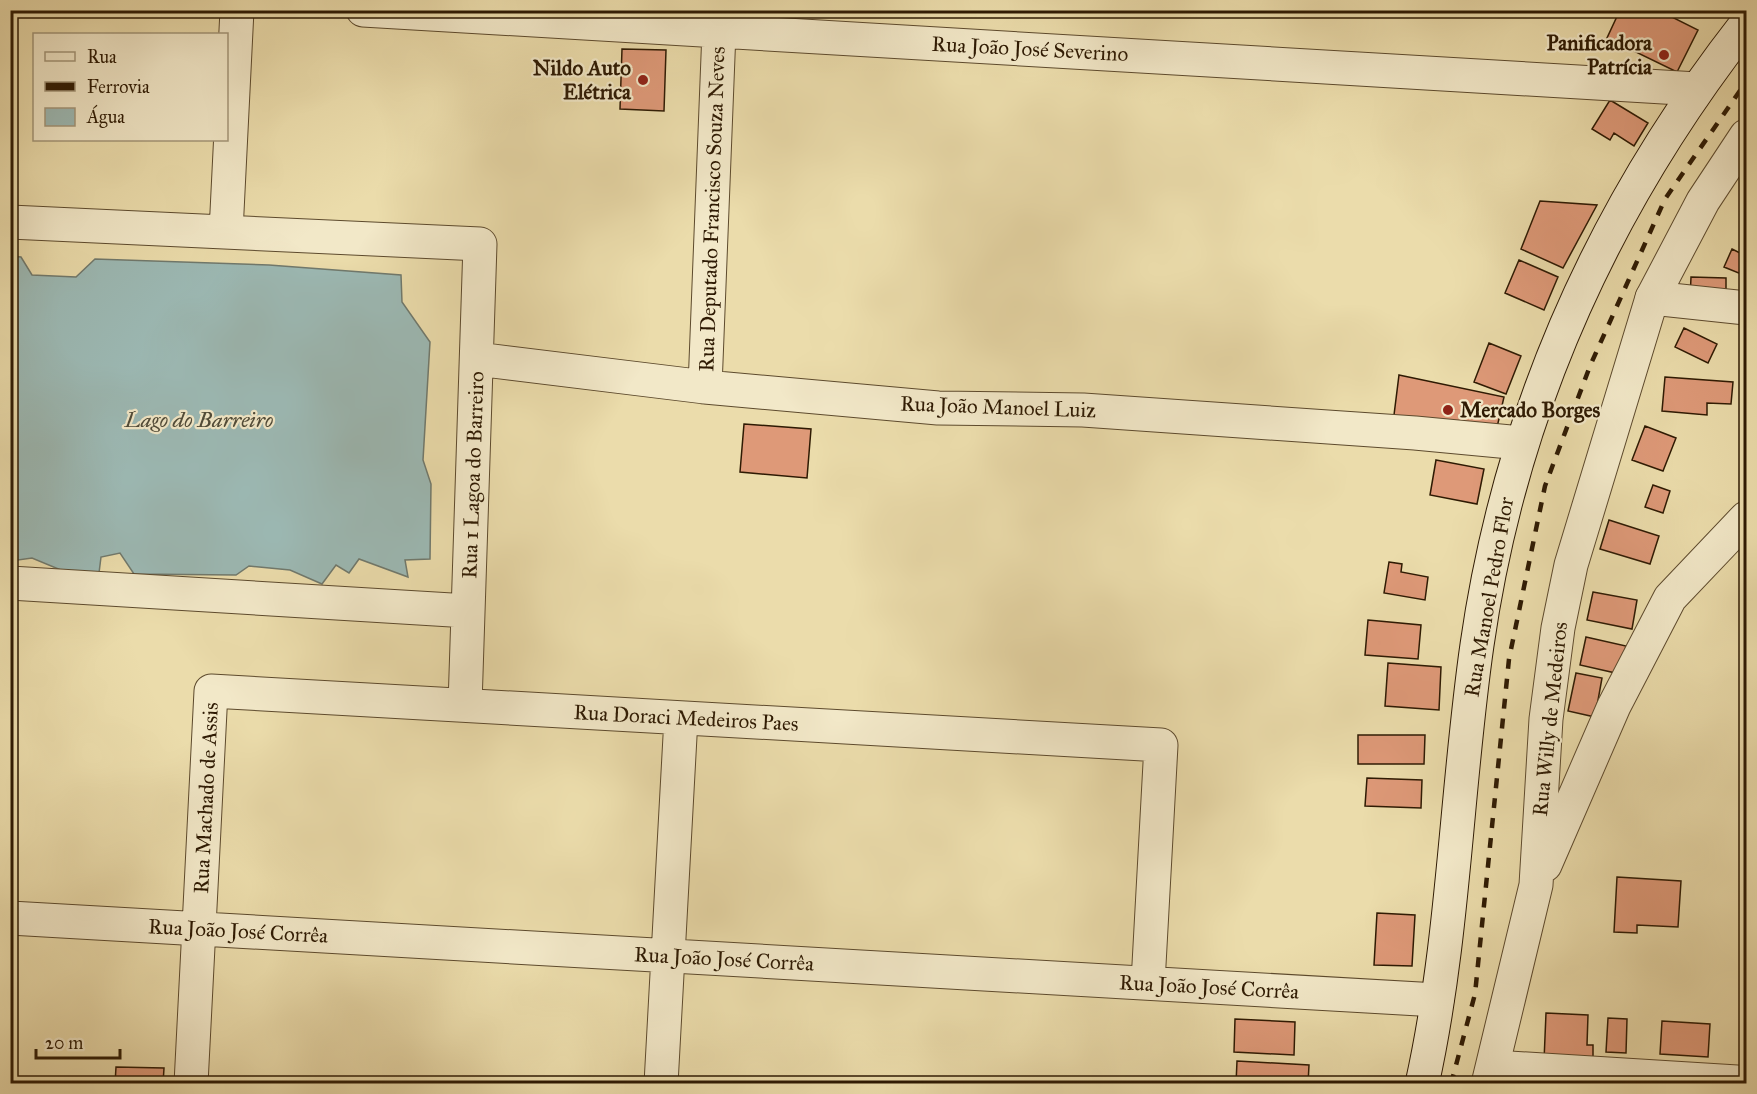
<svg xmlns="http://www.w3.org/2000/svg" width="1757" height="1094" font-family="'IM FELL Great Primer',serif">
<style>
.water{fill:#9cb9b4;stroke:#70796d;stroke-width:1.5}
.building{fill:#de9978;stroke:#2e1a03;stroke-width:1.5}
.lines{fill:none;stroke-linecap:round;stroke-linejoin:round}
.minor-casing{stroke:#5d4a2d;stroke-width:35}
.tertiary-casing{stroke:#5d4a2d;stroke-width:35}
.secondary-casing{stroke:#2e1a03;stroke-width:35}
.minor{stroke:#f2e8c8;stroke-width:33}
.tertiary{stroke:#f2e8c8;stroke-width:33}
.secondary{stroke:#f2e8c8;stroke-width:33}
.rail{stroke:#2e1a03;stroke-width:4.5;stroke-dasharray:10 10;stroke-linecap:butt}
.poi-dot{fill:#8f2418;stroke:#f2e8c8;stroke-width:2}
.labels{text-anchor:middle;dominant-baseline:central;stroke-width:4.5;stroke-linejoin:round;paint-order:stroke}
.poi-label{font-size:21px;font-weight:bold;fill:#2e1a03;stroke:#f2e8c8;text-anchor:end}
.street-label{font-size:21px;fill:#2e1a03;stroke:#f2e8c8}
.water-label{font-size:22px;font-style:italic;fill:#4f4a38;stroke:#f2e8c8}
</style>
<rect width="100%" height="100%" fill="#ebdcab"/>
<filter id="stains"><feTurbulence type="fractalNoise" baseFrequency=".00333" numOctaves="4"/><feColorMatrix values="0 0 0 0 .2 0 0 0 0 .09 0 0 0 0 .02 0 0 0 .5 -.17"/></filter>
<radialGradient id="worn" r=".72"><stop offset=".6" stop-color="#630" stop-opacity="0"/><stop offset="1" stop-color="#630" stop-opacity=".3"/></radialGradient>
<path class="water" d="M10,256L21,257L32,275L76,277L95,259L269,265L401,275L402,302L430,342L423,460L431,484L430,559L405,560L408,577L359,559L349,573L336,565L322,584L290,570L249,566L236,575L134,574L120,553L101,557L99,573H68L32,558L11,561Z"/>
<path class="building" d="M1620,10H1658L1698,30L1677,72L1607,38Z
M622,49L666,50L664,111L620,109Z
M1610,100L1648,123L1634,146L1614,133L1610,140L1592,129Z
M1540,201L1597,205L1563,268L1521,249Z
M1732,249L1746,256V276L1724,267Z
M1519,260L1558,277L1544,310L1505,293Z
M1691,277L1726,278V301L1690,300Z
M1684,328L1717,344L1708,363L1675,347Z
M1489,343L1521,356L1506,394L1474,382Z
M1399,375L1504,397L1495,436L1393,423Z
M1665,377L1733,382L1731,404L1707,403V415L1662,411Z
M744,424L811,429L807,478L740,472Z
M1645,426L1676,438L1663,471L1632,460Z
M1436,460L1484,469L1477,504L1430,495Z
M1653,485L1670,491L1663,513L1645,507Z
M1609,520L1659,536L1650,564L1600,549Z
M1389,562L1402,564L1401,572L1428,577L1425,600L1384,593Z
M1593,592L1637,600L1632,629L1587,620Z
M1368,620L1421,625L1418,659L1365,655Z
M1586,637L1626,646L1620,674L1580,665Z
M1388,663L1441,667L1439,710L1385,706Z
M1576,673L1602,678L1595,717L1568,711Z
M1358,735H1425L1424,764H1358Z
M1367,778L1422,780L1421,808L1365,806Z
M1617,877L1681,881L1678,927L1637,925V933L1614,932Z
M1377,913L1415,915L1412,966L1374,965Z
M1546,1013L1588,1015L1587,1045H1593V1063L1544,1061Z
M1608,1018L1627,1019L1626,1053L1606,1052Z
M1235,1019L1295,1022L1294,1055L1234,1052Z
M1662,1021L1710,1024L1708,1057L1660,1054Z
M1237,1061L1309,1065L1308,1084H1236Z
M116,1067L164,1068L163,1084H115Z"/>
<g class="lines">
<defs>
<path id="minor" d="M363,10L1697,89
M10,222L480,244L465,705
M226,232L237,10
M1652,298L1746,308
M477,359L705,387L938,408L1083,410L1415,433L1521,443
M705,387L719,31
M10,583L468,611
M10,918L1437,1000
M1493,1067L1737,1082
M191,1084L211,691L1161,745L1148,983
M661,1084L681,718"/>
<path id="tertiary" d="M1545,865L1614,706L1670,598L1746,518
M1488,1084L1536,885L1546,719L1558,628L1571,565L1652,298L1703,201L1746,136"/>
<path id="secondary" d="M1422,1084C1454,940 1456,791 1477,645C1510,414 1602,208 1746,24"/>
</defs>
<use href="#minor" class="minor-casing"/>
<use href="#tertiary" class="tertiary-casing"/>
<use href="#secondary" class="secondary-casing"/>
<use href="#minor" class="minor"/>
<use href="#tertiary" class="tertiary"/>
<use href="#secondary" class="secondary"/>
<path class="rail" d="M1451,1084L1475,994L1509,659L1545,486L1590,366L1665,199L1746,82"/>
</g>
<g class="poi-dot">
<circle cx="1664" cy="55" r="6"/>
<circle cx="643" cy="80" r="6"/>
<circle cx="1448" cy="410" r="6"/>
</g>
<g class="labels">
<g class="poi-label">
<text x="1652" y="43">Panificadora<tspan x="1652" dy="24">Patrícia</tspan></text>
<text x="631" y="68">Nildo Auto<tspan x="631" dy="24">Elétrica</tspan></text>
<text x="1460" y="410" text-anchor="start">Mercado Borges</text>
</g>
<g class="street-label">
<text transform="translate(1030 49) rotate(3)">Rua João José Severino</text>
<text transform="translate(712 209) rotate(-88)">Rua Deputado Francisco Souza Neves</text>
<text transform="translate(998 407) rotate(2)">Rua João Manoel Luiz</text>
<text transform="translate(473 475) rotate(-88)">Rua 1 Lagoa do Barreiro</text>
<text transform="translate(1489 597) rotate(-80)">Rua Manoel Pedro Flor</text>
<text transform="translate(686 718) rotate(3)">Rua Doraci Medeiros Paes</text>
<text transform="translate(1550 719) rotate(-84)">Rua Willy de Medeiros</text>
<text transform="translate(206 798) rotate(-87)">Rua Machado de Assis</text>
<text transform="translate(238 931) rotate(3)">Rua João José Corrêa</text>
<text transform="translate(724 959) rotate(3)">Rua João José Corrêa</text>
<text transform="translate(1209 987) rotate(3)">Rua João José Corrêa</text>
</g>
<g class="water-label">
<text x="199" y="419">Lago do Barreiro</text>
</g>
</g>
<rect width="1757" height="1094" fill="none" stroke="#ebdcab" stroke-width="36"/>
<rect x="12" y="12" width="1733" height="1070" fill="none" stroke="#2e1a03" stroke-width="3"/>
<rect x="18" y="18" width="1721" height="1058" fill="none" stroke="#2e1a03" stroke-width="1.5"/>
<rect x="33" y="33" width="195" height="108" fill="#f2e8c8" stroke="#a49679" stroke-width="1.5"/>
<rect x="45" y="52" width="30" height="9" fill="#f2e8c8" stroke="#a49679" stroke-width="1.5"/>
<text x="87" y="63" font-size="18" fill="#2e1a03">Rua</text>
<rect x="45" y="82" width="30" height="9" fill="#2e1a03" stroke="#a49679" stroke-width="1.5"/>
<text x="87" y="93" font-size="18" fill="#2e1a03">Ferrovia</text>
<rect x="45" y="108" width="30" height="18" fill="#9cb9b4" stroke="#a49679" stroke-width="1.5"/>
<text x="87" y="123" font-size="18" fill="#2e1a03">Água</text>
<path d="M36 1049v9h84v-9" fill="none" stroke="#2e1a03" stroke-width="3"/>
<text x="45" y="1049" font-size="18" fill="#2e1a03" stroke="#f2e8c8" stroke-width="4.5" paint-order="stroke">20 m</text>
<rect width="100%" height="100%" filter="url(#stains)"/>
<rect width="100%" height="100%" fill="url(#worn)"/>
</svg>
